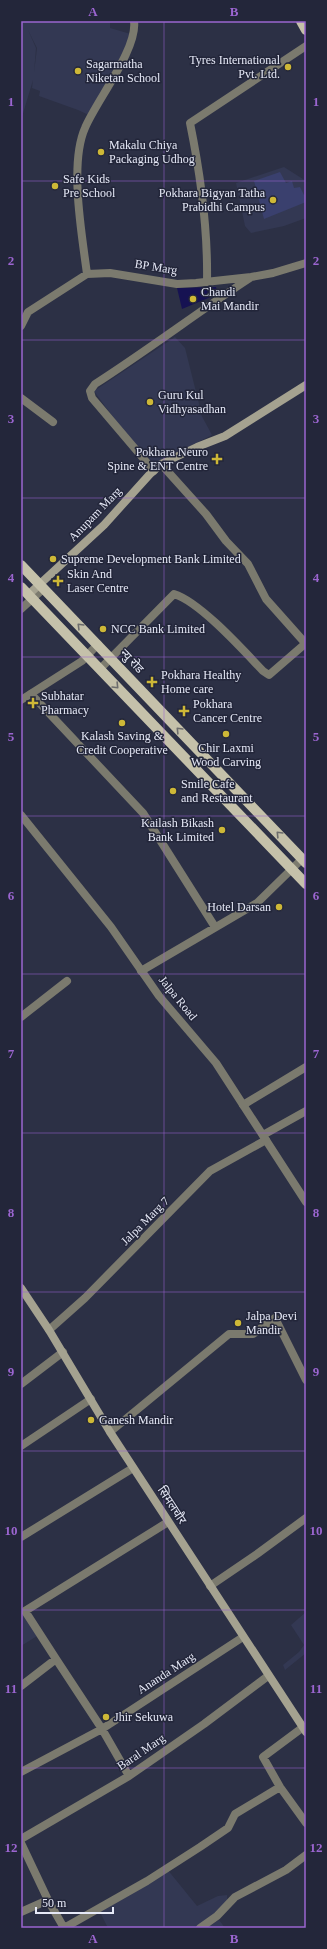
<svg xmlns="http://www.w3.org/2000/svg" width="327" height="1949" font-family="'Times New Roman','Noto Sans Devanagari',serif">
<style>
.built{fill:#333853;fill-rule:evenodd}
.green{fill:#3a406e}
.water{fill:#161252}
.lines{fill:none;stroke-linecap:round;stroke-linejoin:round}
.minor{stroke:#7b7a6e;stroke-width:8}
.tertiary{stroke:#7b7a6e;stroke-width:8}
.secondary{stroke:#a5a290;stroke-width:8}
.primary{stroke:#c5c1aa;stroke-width:10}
.oneway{stroke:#6c6c6c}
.grid{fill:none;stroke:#9b65d0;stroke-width:1;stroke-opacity:0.55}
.poi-dot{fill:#ceb837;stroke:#23263a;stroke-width:1.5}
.labels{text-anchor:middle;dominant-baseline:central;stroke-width:3;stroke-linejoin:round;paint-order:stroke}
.poi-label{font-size:12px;fill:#e6e9f7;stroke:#23263a;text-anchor:start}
.street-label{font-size:12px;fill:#e6e9f7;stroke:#23263a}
.neatline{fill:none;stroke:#9b65d0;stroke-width:1.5}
.grid-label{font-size:13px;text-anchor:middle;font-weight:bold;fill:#9b65d0}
</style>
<rect width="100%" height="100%" fill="#2c3045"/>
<path class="built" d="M21,21H110V28L134,35L128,60L93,117L78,110L39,96L40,91L32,88L33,80L21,120ZM28,30L37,48L34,73L36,48Z
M284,167L306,181V218L284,226L251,233L245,226L236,183Z
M175,337L185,348L200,408L198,409L212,435L154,464L124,432L94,391Z
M22,1612L37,1636L21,1646V1613Z
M306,1612V1653L285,1670L283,1665L299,1652L304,1645L291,1625Z
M167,1869L197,1906L218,1896L227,1895V1902L218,1913L193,1928H108L100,1912Z
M219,1920L225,1928H206Z"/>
<path class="green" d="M280,172L286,183L292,181L294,188L300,187L304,195L306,194V202L264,219L254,181Z"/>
<path class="water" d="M216,287L218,294L182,309L177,288Z"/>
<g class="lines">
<path class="minor" d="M87,274C82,235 69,164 85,128C96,101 138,49 134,21
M207,282C208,227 201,177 190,123L306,46
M21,326L28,312L87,274L110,273L177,284L196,283L251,277L273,273L306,263
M21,398L53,422
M161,464L206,514L226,541L248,564L266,599L306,644
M154,471L92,398L90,391L95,384C148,350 198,312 250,278
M21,609L43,589
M100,669L174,594C200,602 243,650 263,671L269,675L306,643
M31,694L143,813L215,927
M141,971L257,903L302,859
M21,1017L67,981
M243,1105L306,1067
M263,1135L306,1111
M49,1330L85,1298L210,1171L266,1140
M21,1384L63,1352
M110,1432L229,1334H253L275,1318L306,1380
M21,1446L91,1399
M21,1537L133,1468
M210,1586L257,1554L306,1518
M56,1659L25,1611L168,1522
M21,1686L56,1659L102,1729L129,1776
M302,1728L263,1757L280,1787L306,1823
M21,1772L102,1729L243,1637
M21,1839L129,1776L204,1724L268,1676
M21,1843L48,1900L64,1928L147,1881L200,1847L228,1828L235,1814L280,1787
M21,1912L48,1900
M200,1928L217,1916L235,1897L286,1870L306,1855"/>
<path class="tertiary" d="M21,700L82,661L98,644
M21,815L111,927L159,996L216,1063L306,1202"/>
<path class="secondary" d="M28,595L104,525L150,474L161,464L197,447L225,436L306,385
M21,1288L49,1330L110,1432L306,1732"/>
<path class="primary" d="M301,21L306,30
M21,565L306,863
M21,587L306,884"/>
</g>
<defs><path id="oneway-chevron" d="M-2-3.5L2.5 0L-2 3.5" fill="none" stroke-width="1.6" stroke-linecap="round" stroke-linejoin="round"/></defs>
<g class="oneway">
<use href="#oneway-chevron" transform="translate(80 626) rotate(-135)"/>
<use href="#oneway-chevron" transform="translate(116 686) rotate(46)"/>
<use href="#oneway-chevron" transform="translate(179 730) rotate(-134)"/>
<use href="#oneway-chevron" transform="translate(279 834) rotate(-134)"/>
</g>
<path class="grid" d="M164,21V1928M21,181H306M21,340H306M21,498H306M21,657H306M21,816H306M21,974H306M21,1133H306M21,1292H306M21,1451H306M21,1610H306M21,1768H306"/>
<g class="poi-dot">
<circle cx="288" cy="67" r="4"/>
<circle cx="78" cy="71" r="4"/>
<circle cx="101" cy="152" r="4"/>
<circle cx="55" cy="186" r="4"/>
<circle cx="273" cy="200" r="4"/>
<circle cx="193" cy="299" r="4"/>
<circle cx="150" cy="402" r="4"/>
<path d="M215 453h4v4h4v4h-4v4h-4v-4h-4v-4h4z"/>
<circle cx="53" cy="559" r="4"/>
<path d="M56 575h4v4h4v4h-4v4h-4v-4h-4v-4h4z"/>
<circle cx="103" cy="629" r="4"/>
<path d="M150 676h4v4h4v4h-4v4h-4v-4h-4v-4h4z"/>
<path d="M31 697h4v4h4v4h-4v4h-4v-4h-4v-4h4z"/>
<path d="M182 705h4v4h4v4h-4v4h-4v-4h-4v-4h4z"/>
<circle cx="122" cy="723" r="4"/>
<circle cx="226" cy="734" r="4"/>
<circle cx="173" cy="791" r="4"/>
<circle cx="222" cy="830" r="4"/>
<circle cx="279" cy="907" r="4"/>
<circle cx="238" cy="1323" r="4"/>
<circle cx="91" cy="1420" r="4"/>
<circle cx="106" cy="1717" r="4"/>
</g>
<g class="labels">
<g class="poi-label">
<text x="280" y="60" text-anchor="end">Tyres International<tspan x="280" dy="14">Pvt. Ltd.</tspan></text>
<text x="86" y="64">Sagarmatha<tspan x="86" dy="14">Niketan School</tspan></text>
<text x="109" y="145">Makalu Chiya<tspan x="109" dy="14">Packaging Udhog</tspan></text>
<text x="63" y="179">Safe Kids<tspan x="63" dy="14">Pre School</tspan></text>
<text x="265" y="193" text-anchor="end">Pokhara Bigyan Tatha<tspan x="265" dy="14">Prabidhi Campus</tspan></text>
<text x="201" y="292">Chandi<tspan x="201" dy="14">Mai Mandir</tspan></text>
<text x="158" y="395">Guru Kul<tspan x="158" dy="14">Vidhyasadhan</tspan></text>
<text x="208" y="452" text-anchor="end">Pokhara Neuro<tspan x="208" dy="14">Spine &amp; ENT Centre</tspan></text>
<text x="61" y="559">Supreme Development Bank Limited</text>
<text x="67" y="574">Skin And<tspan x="67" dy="14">Laser Centre</tspan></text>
<text x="111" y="629">NCC Bank Limited</text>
<text x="161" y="675">Pokhara Healthy<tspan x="161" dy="14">Home care</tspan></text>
<text x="41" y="696">Subhatar<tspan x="41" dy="14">Pharmacy</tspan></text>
<text x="193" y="704">Pokhara<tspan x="193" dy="14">Cancer Centre</tspan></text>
<text x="122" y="736" text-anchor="middle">Kalash Saving &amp;<tspan x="122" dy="14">Credit Cooperative</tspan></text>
<text x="226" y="748" text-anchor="middle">Chir Laxmi<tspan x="226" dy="14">Wood Carving</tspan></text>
<text x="181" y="784">Smile Cafe<tspan x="181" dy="14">and Restaurant</tspan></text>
<text x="214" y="823" text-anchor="end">Kailash Bikash<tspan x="214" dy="14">Bank Limited</tspan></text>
<text x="271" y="907" text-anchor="end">Hotel Darsan</text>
<text x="246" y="1316">Jalpa Devi<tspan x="246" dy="14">Mandir</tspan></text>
<text x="99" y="1420">Ganesh Mandir</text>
<text x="114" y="1717">Jhir Sekuwa</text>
</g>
<g class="street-label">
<text transform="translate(156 267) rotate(9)">BP Marg</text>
<text transform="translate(95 514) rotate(-46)">Anupam Marg</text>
<text transform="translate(132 661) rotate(46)">न्यु रोड</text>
<text transform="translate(178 998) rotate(51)">Jalpa Road</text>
<text transform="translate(145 1221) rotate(-45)">Jalpa Marg 7</text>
<text transform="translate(172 1505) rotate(57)">सिमलचौर</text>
<text transform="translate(166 1673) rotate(-33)">Ananda Marg</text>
<text transform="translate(141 1752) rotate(-34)">Baral Marg</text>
</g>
</g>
<rect width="327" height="1949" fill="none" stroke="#23263a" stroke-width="44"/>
<path d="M36 1907v6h77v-6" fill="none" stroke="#e6e9f7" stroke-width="2"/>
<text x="42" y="1907" font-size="12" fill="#e6e9f7" stroke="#23263a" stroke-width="3" paint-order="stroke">50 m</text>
<rect x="22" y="22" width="283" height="1905" class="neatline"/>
<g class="grid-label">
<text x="93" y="16">A</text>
<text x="234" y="16">B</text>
<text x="11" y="106">1</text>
<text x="316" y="106">1</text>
<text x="11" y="265">2</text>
<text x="316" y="265">2</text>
<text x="11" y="423">3</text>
<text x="316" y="423">3</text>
<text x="11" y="582">4</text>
<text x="316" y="582">4</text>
<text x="11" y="741">5</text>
<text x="316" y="741">5</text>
<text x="11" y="900">6</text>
<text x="316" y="900">6</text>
<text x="11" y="1058">7</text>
<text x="316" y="1058">7</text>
<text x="11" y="1217">8</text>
<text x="316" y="1217">8</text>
<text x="11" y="1376">9</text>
<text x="316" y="1376">9</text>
<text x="11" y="1535">10</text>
<text x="316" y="1535">10</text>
<text x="11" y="1693">11</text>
<text x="316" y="1693">11</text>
<text x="11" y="1852">12</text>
<text x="316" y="1852">12</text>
<text x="93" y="1943">A</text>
<text x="234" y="1943">B</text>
</g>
</svg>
